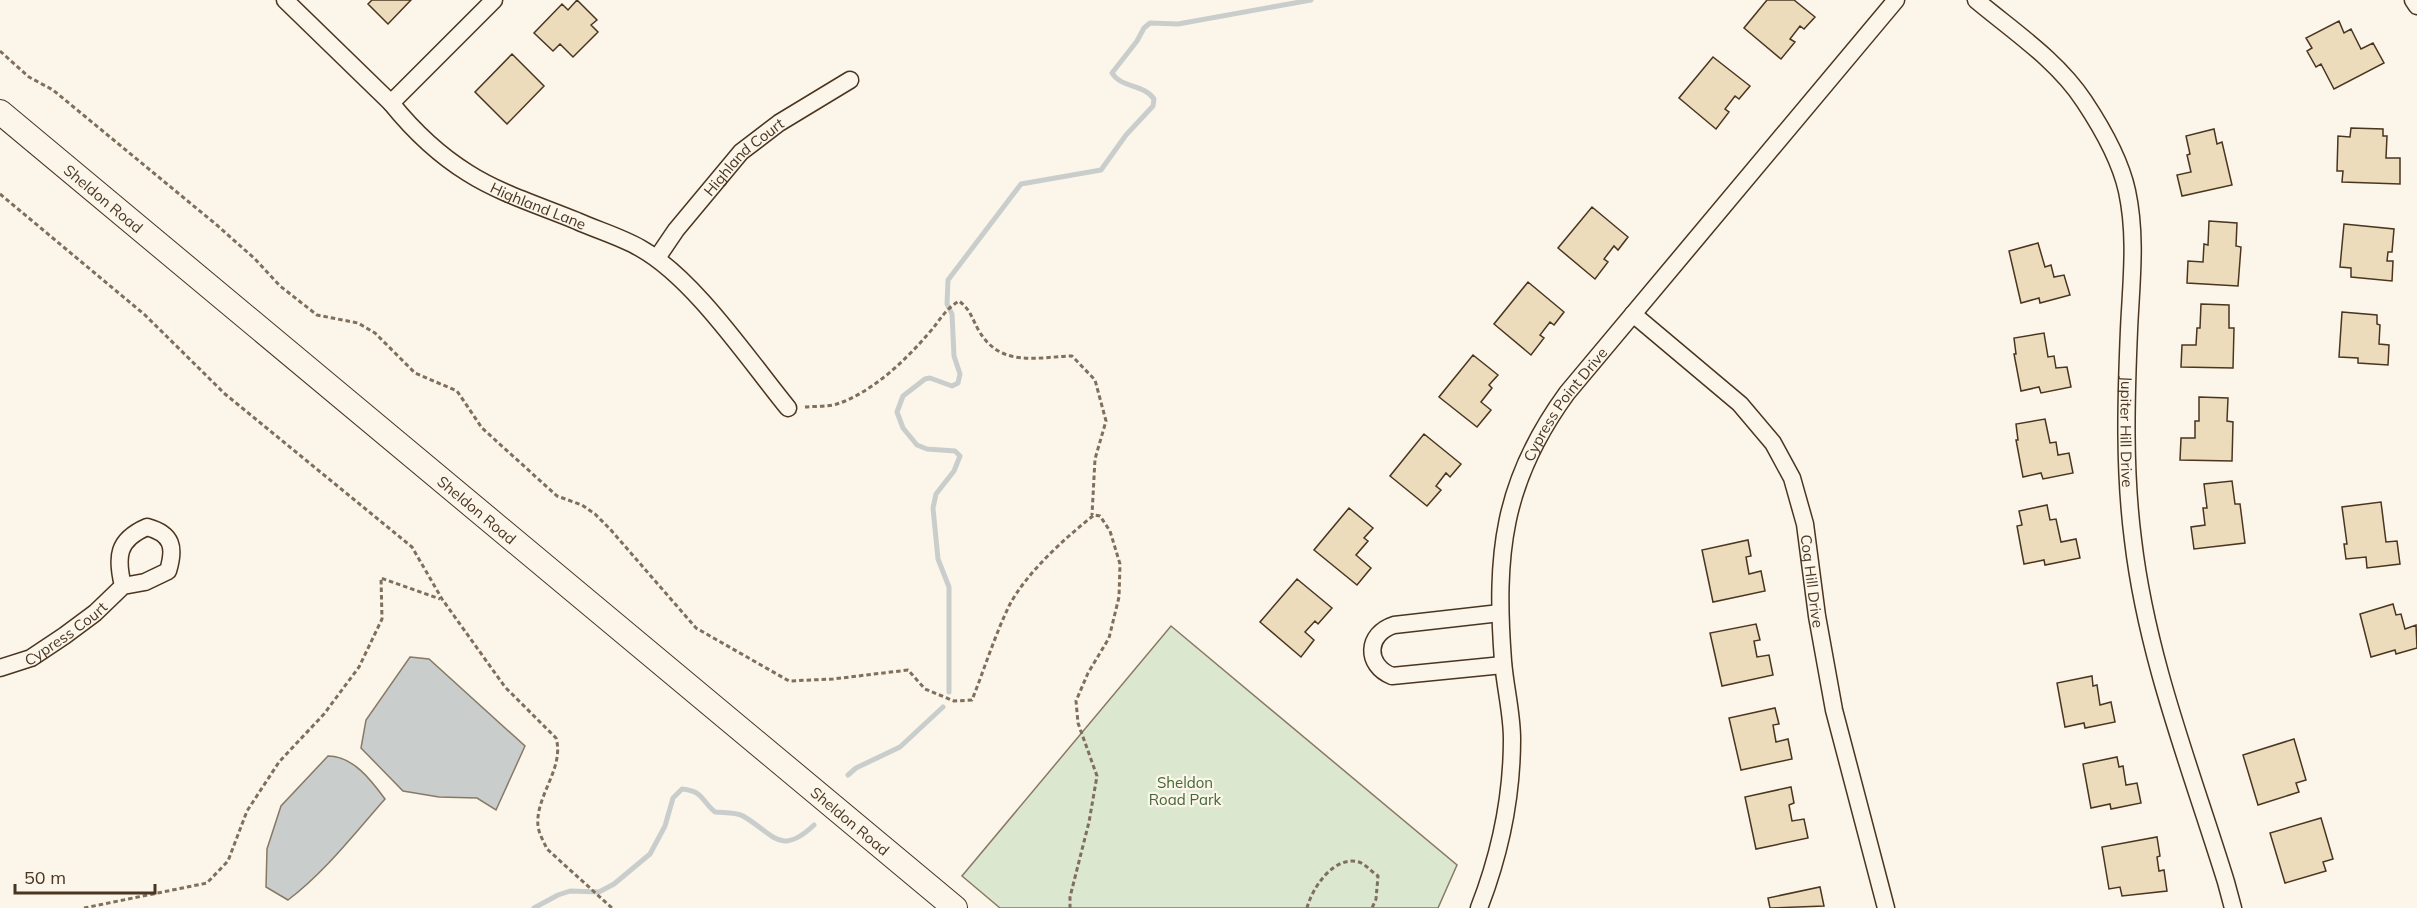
<svg xmlns="http://www.w3.org/2000/svg" width="2417" height="908" font-family="Mulish,sans-serif">
<style>
.green{fill:#dce7d0;stroke:#887966;stroke-width:1.5}
.water{fill:#c9cecd;stroke:#887966;stroke-width:1.5}
.lines{fill:none;stroke-linecap:round;stroke-linejoin:round}
.stream{stroke:#c9cecd;stroke-width:5}
.building{fill:#ecdcbc;stroke:#4a3520;stroke-width:1.5}
.street-casing{stroke:#4a3520;stroke-width:19}
.secondary-casing{stroke:#4a3520;stroke-width:26}
.path{stroke:#7f6f5c;stroke-width:3;stroke-dasharray:4.5 3;stroke-linecap:butt}
.street{stroke:#fbf6e9;stroke-width:16}
.secondary{stroke:#fbf6e9;stroke-width:24}
.labels{text-anchor:middle;dominant-baseline:central;stroke-width:4.5;stroke-linejoin:round;paint-order:stroke}
.street-label{font-size:15px;fill:#4a3520;stroke:#fbf6e9}
.park-label{font-size:15px;fill:#436837;stroke:#fbf6e9}
</style>
<rect width="100%" height="100%" fill="#fbf6e9"/>
<path class="green" d="M1171,626L1457,865L1438,908H1000L962,876Z"/>
<path class="water" d="M410,657L429,659L525,746L496,810L477,798L439,797L403,791L361,748L366,720Z
M328,756C353,756 371,780 385,799C354,834 325,872 288,900L266,887L267,849L281,806Z"/>
<g class="lines">
<path class="stream" d="M949,692V587L938,559L933,508L936,494L954,471L960,456L955,451L927,449L917,445L903,428L897,412L903,396L925,379L930,378L952,386L958,383L960,374L954,356L952,314L947,304L948,280L1021,184L1101,170L1126,135L1153,106L1154,99C1144,84 1121,88 1112,73L1137,41L1144,28L1150,23L1178,24L1311,0
M848,775L856,768L900,747L943,707
M534,908L558,895L570,891L599,892L614,884L650,854L665,826L673,798L682,789C704,791 701,801 715,812C724,813 735,812 743,816C774,834 780,857 814,825"/>
</g>
<path class="building" d="M372,0H411L388,24L368,4Z
M577,0L597,20L591,25L598,32L573,57L560,44L553,51L534,33L562,4L568,10Z
M1767,0H1794L1815,17L1804,29L1800,26L1790,39L1795,42L1781,59L1744,28Z
M2339,21L2344,33L2351,29L2361,49L2373,43L2384,63L2334,89L2321,64L2316,67L2307,51L2312,48L2306,38Z
M512,54L544,86L507,124L475,92Z
M1713,57L1750,86L1739,99L1735,96L1725,109L1729,112L1716,129L1679,98Z
M2351,128L2383,129V136H2387L2386,158H2400V184L2342,182L2343,171H2337L2338,136L2350,137Z
M2214,129L2217,144L2222,142L2232,185L2182,196L2177,175L2191,172L2187,155L2190,154L2186,136Z
M1592,207L1628,237L1618,250L1614,246L1604,259L1608,262L1595,279L1558,248Z
M2209,221L2237,223L2236,246L2241,247L2238,286L2187,283L2188,261L2203,262L2204,244L2208,245Z
M2344,224L2394,229L2392,252H2388L2387,261H2393L2392,281L2351,277V268L2340,267Z
M2038,243L2045,267L2051,265L2054,277L2064,275L2070,295L2040,303L2039,298L2021,303L2009,251Z
M1528,282L1564,312L1554,325L1550,322L1540,335L1544,338L1531,355L1494,324Z
M2201,304L2229,305V328H2234L2233,368L2181,367L2182,345H2196L2197,328H2200Z
M2342,312L2377,315V324L2380,325L2379,344L2389,345L2388,365L2358,363V358L2339,357Z
M2044,333L2048,357L2054,356L2056,368L2067,367L2071,387L2041,393L2039,387L2021,391L2014,354H2016L2014,338Z
M1473,355L1498,375L1489,385L1492,388L1481,402L1491,410L1477,427L1439,397Z
M2199,397L2228,398L2227,421L2233,422L2232,461L2180,460L2181,438H2195V421H2199Z
M2045,419L2050,443L2056,442L2058,455L2069,453L2073,473L2043,479L2041,473L2023,477L2016,440H2018L2016,424Z
M1424,434L1461,464L1450,477L1446,473L1436,486L1441,490L1427,506L1390,476Z
M2232,481L2235,504H2240L2245,543L2194,549L2191,527L2205,525L2203,508H2207L2204,484Z
M2381,502L2386,542L2397,541L2400,564L2367,568L2366,557L2346,559L2344,544H2347L2342,507Z
M2047,505L2050,520L2056,519L2061,542L2076,539L2080,558L2045,565L2044,560L2024,564L2017,526L2022,525L2019,511Z
M1349,508L1373,528L1364,538L1368,541L1356,555L1371,568L1357,585L1314,550Z
M1748,540L1751,556L1746,557L1749,574L1761,571L1765,591L1713,602L1702,550Z
M1297,579L1332,608L1318,624L1315,621L1305,632L1314,640L1301,657L1260,622Z
M2393,604L2396,615L2401,614L2405,629L2416,625L2417,648L2396,654L2395,650L2371,657L2360,614Z
M1756,624L1760,640L1754,641L1757,657L1769,655L1773,675L1722,686L1710,633Z
M2092,676L2093,686L2097,685L2100,705L2111,702L2115,722L2085,728L2084,723L2065,727L2057,683Z
M1775,708L1779,724L1773,725L1776,742L1788,739L1792,759L1741,770L1729,718Z
M2294,739L2306,780L2296,783L2299,792L2258,805L2243,755Z
M2117,757L2119,767L2123,766L2126,785L2137,783L2141,803L2111,809L2110,804L2091,808L2083,764Z
M1791,787L1794,803L1789,805L1792,821L1804,819L1808,838L1756,849L1745,797Z
M2321,818L2333,859L2323,862L2326,871L2285,883L2270,833Z
M2157,837L2160,856L2157,857L2159,871L2164,870L2167,891L2122,896L2120,887L2109,889L2102,847Z
M1820,887L1824,906L1770,908L1768,898Z"/>
<g class="lines">
<defs>
<g id="street">
<path id="s1" d="M285,0L391,103C412,129 439,155 468,173C501,194 541,206 577,221C597,230 621,237 640,248C694,278 748,359 788,408"/>
<path id="s2" d="M1976,0C2013,31 2057,60 2084,101C2102,128 2120,159 2127,191C2137,237 2131,284 2129,330C2126,400 2124,470 2133,540C2147,659 2191,769 2226,882L2233,908"/>
<path d="M2413,0L2417,6"/>
<path d="M391,103L494,0"/>
<path id="s3" d="M657,258L676,230L741,152L779,123L850,80"/>
<path id="s4" d="M1633,314L1740,404L1773,443L1792,478L1805,524L1817,616L1834,710L1886,908"/>
<path d="M1500,613L1394,625C1366,634 1365,665 1392,676L1503,665"/>
<path id="s5" d="M0,668L31,658L64,636L95,613L123,586L145,582L168,571C175,548 173,534 147,527C117,540 116,557 123,586"/>
<path id="s6" d="M1479,908C1500,854 1512,797 1512,739C1512,713 1505,687 1503,661C1495,555 1502,482 1567,393L1896,0"/>
</g>
<g id="secondary">
<path id="s7" d="M0,112L955,908"/>
</g>
</defs>
<use href="#street" class="street-casing"/>
<use href="#secondary" class="secondary-casing"/>
<path class="path" d="M0,51L29,77L53,90L218,226L255,259L280,286L317,315L358,323L375,333L415,373L457,391L482,428L557,496L582,505L595,514L610,529L696,628L789,681L833,679L908,670L925,689L954,701L972,700C984,670 995,635 1009,606C1026,573 1065,538 1094,515L1100,516L1110,531L1120,564L1119,597L1109,638L1088,673L1076,701L1078,723L1097,776L1089,822L1070,897V908
M0,194L145,315L225,394L412,547L442,599L505,687L556,738C565,768 535,796 538,826C539,834 544,842 547,849L612,908
M805,407C815,406 827,407 837,404C871,393 905,361 928,334C940,321 943,311 959,301C971,310 972,319 979,331C1001,368 1037,357 1072,356L1095,380L1106,421L1095,459L1092,515
M84,908L207,883L228,861L247,811L279,762L324,714L359,667L382,619L381,578L440,599
M1307,908C1312,888 1334,855 1359,862C1365,864 1372,872 1378,876L1376,899L1372,908"/>
<use href="#street" class="street"/>
<use href="#secondary" class="secondary"/>
</g>
<g class="labels">
<g class="street-label">
<text stroke="none"><textPath href="#s3" startOffset="134">Highland Court</textPath></text>
<text stroke="none"><textPath href="#s7" startOffset="135">Sheldon Road</textPath></text>
<text stroke="none"><textPath href="#s1" startOffset="330">Highland Lane</textPath></text>
<text stroke="none"><textPath href="#s6" startOffset="524">Cypress Point Drive</textPath></text>
<text stroke="none"><textPath href="#s2" startOffset="490">Jupiter Hill Drive</textPath></text>
<text stroke="none"><textPath href="#s7" startOffset="621">Sheldon Road</textPath></text>
<text stroke="none"><textPath href="#s4" startOffset="336">Cog Hill Drive</textPath></text>
<text stroke="none"><textPath href="#s5" startOffset="75">Cypress Court</textPath></text>
<text stroke="none"><textPath href="#s7" startOffset="1107">Sheldon Road</textPath></text>
</g>
<g class="park-label">
<text x="1185" y="782">Sheldon<tspan x="1185" dy="17">Road Park</tspan></text>
</g>
</g>
<path d="M15 884v9h140v-9" fill="none" stroke="#4a3520" stroke-width="3"/>
<text x="24" y="884" font-size="18" fill="#4a3520" stroke="#fbf6e9" stroke-width="4.5" paint-order="stroke">50 m</text>
</svg>
